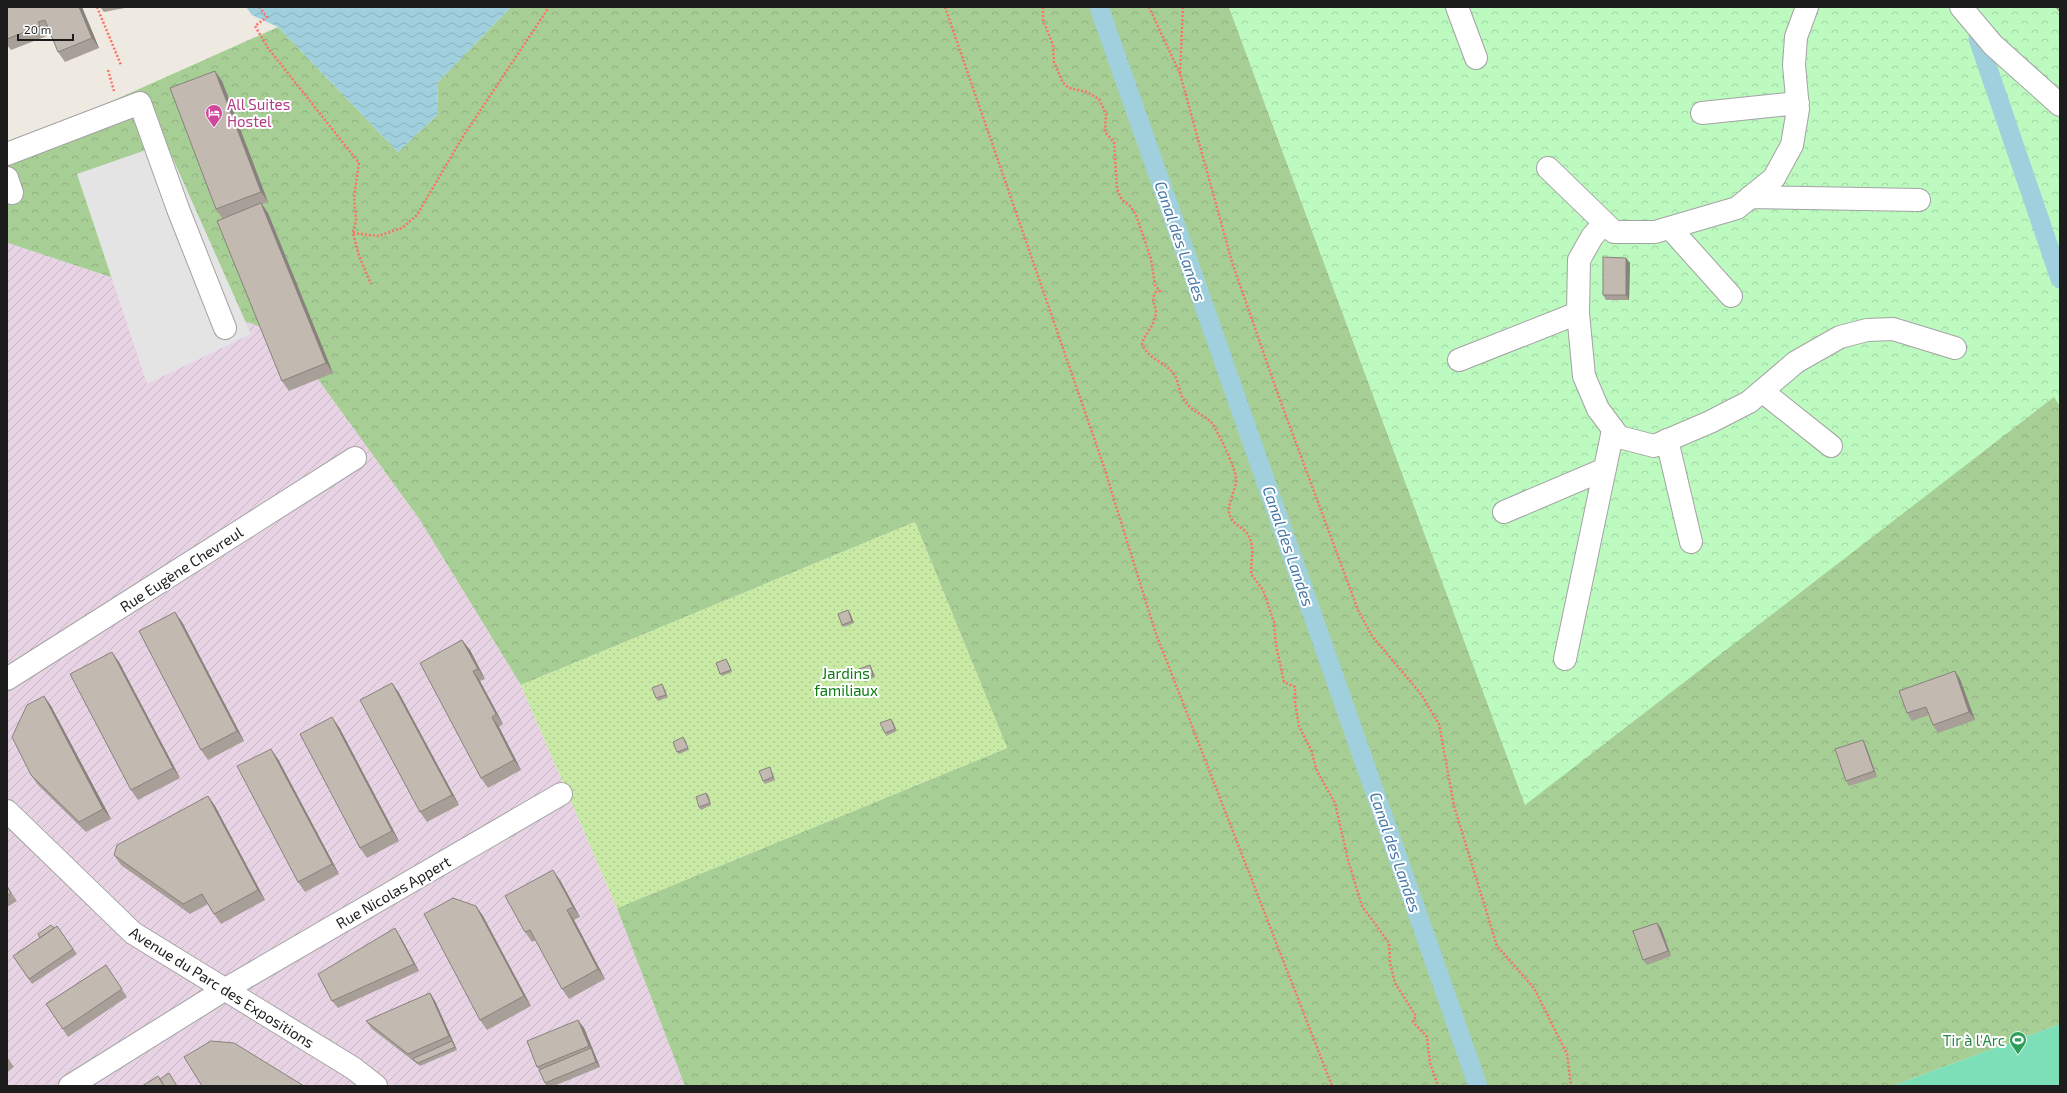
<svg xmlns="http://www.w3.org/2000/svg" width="2067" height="1093" font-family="'Exo 2',sans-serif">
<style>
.industrial{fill:url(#industrial-furrows)}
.forest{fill:url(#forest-crowns)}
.park{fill:url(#park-crowns)}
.garden{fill:url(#garden-dots)}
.pitch{fill:#7ddfb8}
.parking{fill:#e4e4e4}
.water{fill:url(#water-waves)}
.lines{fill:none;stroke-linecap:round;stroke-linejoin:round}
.canal{stroke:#a0d0dd;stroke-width:19}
.minor-casing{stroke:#a3a3a3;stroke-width:24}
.path{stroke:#fc7164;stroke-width:2.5;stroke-dasharray:2 2;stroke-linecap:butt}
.minor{stroke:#fff;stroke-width:22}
.wall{fill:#a79f98}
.shaded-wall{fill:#88827c}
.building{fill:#c2b9b1;stroke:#88827c}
.labels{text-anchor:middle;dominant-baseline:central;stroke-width:4;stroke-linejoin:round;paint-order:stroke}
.hotel-label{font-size:15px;fill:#b23c85;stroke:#fff;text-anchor:start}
.street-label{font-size:15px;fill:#1c1c1c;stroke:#fff}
.park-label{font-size:15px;fill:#097b11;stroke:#fff}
.leisure-label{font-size:15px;fill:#27864d;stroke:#fff;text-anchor:end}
.water-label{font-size:16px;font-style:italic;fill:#4477a5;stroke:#fff}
</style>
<defs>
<pattern id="industrial-furrows" width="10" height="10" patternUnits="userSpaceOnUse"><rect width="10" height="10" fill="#e7d3e4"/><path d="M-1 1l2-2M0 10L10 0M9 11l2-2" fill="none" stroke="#c6b5c3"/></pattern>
<pattern id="forest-crowns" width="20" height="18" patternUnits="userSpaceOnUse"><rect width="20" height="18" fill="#a7ce95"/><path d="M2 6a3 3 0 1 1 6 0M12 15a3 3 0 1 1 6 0" fill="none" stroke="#8fb080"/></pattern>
<pattern id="park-crowns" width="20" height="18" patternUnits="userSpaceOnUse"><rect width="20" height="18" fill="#bcfac0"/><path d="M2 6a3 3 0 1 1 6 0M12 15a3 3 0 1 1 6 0" fill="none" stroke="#a1d6a4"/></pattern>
<pattern id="garden-dots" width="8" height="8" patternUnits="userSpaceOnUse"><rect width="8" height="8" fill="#c8eaa5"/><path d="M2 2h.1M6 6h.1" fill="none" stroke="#abc88d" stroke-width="1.8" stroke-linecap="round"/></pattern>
<pattern id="water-waves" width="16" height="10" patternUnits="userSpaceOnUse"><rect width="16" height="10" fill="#a0d0dd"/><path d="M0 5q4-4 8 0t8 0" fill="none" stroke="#89b2bd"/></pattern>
</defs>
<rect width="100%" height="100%" fill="#eeeae1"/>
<path class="industrial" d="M7,241L8,243L286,335L420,520L521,685L617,908L685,1086H7Z"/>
<path class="forest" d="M511,7H1229L1525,804L2054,396L2060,406V1024L1892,1086H685L617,908L1007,748L915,522L521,685L420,520L286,335L8,243L7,241V148L278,27L398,152L437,115L438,82Z"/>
<path class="park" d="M1229,7H2060V406L2054,397L1525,805Z"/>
<path class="garden" d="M915,522L1007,748L617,908L521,685Z"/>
<path class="pitch" d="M2060,1024V1086H1892Z"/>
<path class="parking" d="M166,143L251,334L147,384L77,174Z"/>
<path class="water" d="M246,7H511L438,82L437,115L398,152L278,27L252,15Z"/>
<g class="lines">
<path class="canal" d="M1099,7L1478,1086
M1978,39L2060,279"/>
<defs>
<path id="minor" d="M1457,7L1476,58
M1961,7L1993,45L2060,105
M1702,113L1798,103
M7,154L140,103L178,209L225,328
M1548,168L1614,232H1655L1737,208L1774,178L1792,145L1798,109L1794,65L1796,37L1807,7
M7,178L12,193
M1750,197L1919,200
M1604,223L1592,237L1579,260L1578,313L1584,376L1598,409L1619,437L1654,446L1710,422L1749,402L1796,362L1840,337L1867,330L1893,329L1955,348
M1670,228L1731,296
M1459,360L1578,313
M1762,391L1831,446
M1667,440L1691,542
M1504,512L1605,469
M1565,659L1613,430
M7,679L355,458
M7,811L133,933L353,1068L376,1086
M70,1086L224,990L561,794"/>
</defs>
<use href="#minor" class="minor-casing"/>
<path class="path" d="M97,7L121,65
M259,7L267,17L255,26L268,48L359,163L354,197L356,220L353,233L359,256L371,284
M945,7L1103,464L1155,631L1332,1086
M1043,7V20L1053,45L1054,62L1063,83L1069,88L1087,92L1099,99L1106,114L1105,132L1114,142L1117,189L1122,200L1130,206L1136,215L1151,259L1155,285L1160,291L1156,292C1150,300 1156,304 1156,313C1154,328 1145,333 1142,344C1149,360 1165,362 1173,373C1180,381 1177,394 1188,405C1196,414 1210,417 1215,428C1221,439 1237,470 1236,481C1235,492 1226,506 1230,516C1232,523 1240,526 1245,531C1256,542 1251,560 1251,574L1263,590L1274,622L1276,645L1284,682L1295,687V702L1299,726L1311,750L1317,771L1335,803L1348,860L1362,906L1389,943L1390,963L1395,983L1416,1016L1413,1021L1415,1024L1427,1037L1430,1063L1438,1086
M1149,7L1180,74
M1183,7L1180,74L1232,262L1280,400L1358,610L1372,636L1421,694L1439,724L1454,806L1497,946L1534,988L1567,1054L1571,1086
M108,70L114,91
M353,233L378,236L402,228L417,215L462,138L549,7"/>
<use href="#minor" class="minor"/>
</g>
<path class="wall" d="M7,7H82L99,48L65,62L58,52L49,31L45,33L47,36L11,50L7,45Z
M100,7H130L104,12Z
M215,71L222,81L268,202L262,204L268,213L333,373L289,391L282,381L223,219L216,209Z
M1626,258L1630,263L1629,300H1606L1603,295Z
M850,613L854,623L844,627L842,625Z
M182,622L244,741L208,760L201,750Z
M462,640L470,650L485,679L480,681L503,724L499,727L521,770L488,788L481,778Z
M119,662L180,778L138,800L131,790Z
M728,662L732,672L722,676L720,674Z
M871,667L875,677L865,682L863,679Z
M1955,671L1960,679L1975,720L1938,733L1933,725L1929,715L1912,721L1907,713Z
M392,683L399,693L459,805L427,822L420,812Z
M662,684L664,687L668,697L658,701L656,698Z
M44,696L51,706L111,819L86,832L38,785L31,775Z
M893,721L897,731L886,736L885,733Z
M339,727L399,841L367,858L360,848Z
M685,740L689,750L679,754L677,752Z
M1866,746L1877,777L1849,786L1846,781Z
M278,759L339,874L305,892L298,882Z
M771,770L775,780L765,784L763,781Z
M706,793L708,795L711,805L701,810L699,807Z
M208,796L215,806L265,900L221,924L214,914L208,904L190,914L121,865L114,855Z
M560,880L580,917L574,920L605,979L569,999L562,989L536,940L532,942L525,932Z
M7,886L17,901L7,907Z
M476,906L483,916L531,1006L487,1030L480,1020Z
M1657,923L1661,928L1671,956L1647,965L1643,960Z
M57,926L77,954L32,984L13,956Z
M400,936L419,971L338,1008L332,1001Z
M106,965L127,997L68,1037L46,1004Z
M430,993L435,1001L457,1050L420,1066L372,1029L366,1021Z
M584,1028L600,1067L554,1086H547L545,1083L539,1070L537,1067Z
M7,1057L14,1067L7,1072Z"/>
<path class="shaded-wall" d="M79,7H82L99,48L92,38Z
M215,71L222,81L268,202L261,192Z
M261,203L268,213L333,373L326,363Z
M1626,258L1630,263L1629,300L1626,295Z
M848,610L850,613L854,623L852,621Z
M175,612L182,622L244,741L237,731Z
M462,640L470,650L485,679L478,669Z
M112,652L119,662L180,778L173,768Z
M726,659L728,662L732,672L731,670Z
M870,665L871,667L875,677L873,675Z
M473,671L480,681L503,724L496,714Z
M1955,671L1960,679L1975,720L1969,712Z
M392,683L399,693L459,805L452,795Z
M44,696L51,706L111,819L103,809Z
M332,717L339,727L399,841L392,831Z
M492,717L499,727L521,770L514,760Z
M683,737L685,740L689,750L688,748Z
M1863,740L1866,746L1877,777L1874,771Z
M271,749L278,759L339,874L332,864Z
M770,767L771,770L775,780L773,777Z
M706,793L708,795L711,805L710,803Z
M208,796L215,806L265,900L258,890Z
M553,870L560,880L580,917L573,907Z
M476,906L483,916L531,1006L524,996Z
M567,910L574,920L605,979L598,969Z
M1657,923L1661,928L1671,956L1668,951Z
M395,928L400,936L419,971L414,964Z
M430,993L435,1001L457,1050L452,1041L449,1036Z
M578,1020L584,1028L600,1067L596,1062Z"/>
<path class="building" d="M7,7H79L92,38L58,52L45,20L38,22L40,26L7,39Z
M2056,7H2060V12Z
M215,71L261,192L216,209L170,88Z
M261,203L326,363L282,381L217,221Z
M1603,257L1626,258V295H1603Z
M848,610L852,621L842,625L838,614Z
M175,612L237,731L201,750L139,631Z
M462,640L478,669L473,671L496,714L492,717L514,760L481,778L420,663Z
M112,652L173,768L131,790L70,674Z
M726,659L731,670L720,674L716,663Z
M870,665L873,675L863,679L859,669Z
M1955,671L1969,712L1933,725L1926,707L1907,713L1899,691Z
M392,683L452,795L420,812L360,700Z
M662,684L666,695L656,698L652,688Z
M44,696L103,809L79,822L31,775L12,737L27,705Z
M332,717L392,831L360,848L300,734Z
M891,719L895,729L885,733L880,723Z
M683,737L688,748L677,752L673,742Z
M1863,740L1874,771L1846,781L1835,749Z
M271,749L332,864L298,882L237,766Z
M770,767L773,777L763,781L759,771Z
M706,793L710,803L699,807L696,797Z
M208,796L258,890L214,914L202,894L183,904L114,855L117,845Z
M553,870L573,907L567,910L598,969L562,989L530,930L525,932L505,896Z
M7,886L11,893L7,896Z
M453,898L476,906L524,996L480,1020L424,914Z
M1657,923L1668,951L1643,960L1633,931Z
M51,925L54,928L40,938L38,934Z
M57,926L73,949L29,979L13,956Z
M395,928L414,964L332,1001L318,974Z
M106,965L122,989L63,1029L46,1004Z
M430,993L449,1036L408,1054L366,1021Z
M578,1020L589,1046L537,1067L527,1041Z
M211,1041L234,1043L304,1086H202L184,1057Z
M452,1041L455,1047L418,1063L412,1059Z
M591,1048L596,1062L545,1083L539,1070Z
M169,1073L177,1086H164L160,1079Z
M158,1076L164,1086H142Z"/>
<defs>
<symbol id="hotel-pin" viewBox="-11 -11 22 30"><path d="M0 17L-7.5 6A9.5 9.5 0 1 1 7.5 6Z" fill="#d1479c" stroke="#fff"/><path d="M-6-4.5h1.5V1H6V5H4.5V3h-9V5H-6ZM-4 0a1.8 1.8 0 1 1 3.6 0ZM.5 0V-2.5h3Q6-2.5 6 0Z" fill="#fff"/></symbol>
<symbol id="stadium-pin" viewBox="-11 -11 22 30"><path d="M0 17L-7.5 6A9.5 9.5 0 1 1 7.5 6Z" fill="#2e9e5b" stroke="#fff"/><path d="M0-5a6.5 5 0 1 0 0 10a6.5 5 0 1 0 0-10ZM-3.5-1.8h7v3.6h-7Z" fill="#fff"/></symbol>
</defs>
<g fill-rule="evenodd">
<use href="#hotel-pin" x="204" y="103" width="20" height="27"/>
<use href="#stadium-pin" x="2008" y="1030" width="20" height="27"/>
</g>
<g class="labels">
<g class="hotel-label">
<text x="227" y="104">All Suites<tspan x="227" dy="17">Hostel</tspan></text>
</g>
<g class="street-label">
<text transform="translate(181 569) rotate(-33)">Rue Eugène Chevreul</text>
<text transform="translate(393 892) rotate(-30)">Rue Nicolas Appert</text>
<text transform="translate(222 987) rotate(32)">Avenue du Parc des Expositions</text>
</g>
<g class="park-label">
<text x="846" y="673">Jardins<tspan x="846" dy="17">familiaux</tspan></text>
</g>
<g class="leisure-label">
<text x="2005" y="1040">Tir à l'Arc</text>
</g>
<g class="water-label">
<text transform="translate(1181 241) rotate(71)">Canal des Landes</text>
<text transform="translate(1289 546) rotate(71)">Canal des Landes</text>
<text transform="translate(1396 852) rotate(71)">Canal des Landes</text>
</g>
</g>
<rect width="2067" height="1093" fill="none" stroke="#1c1c1c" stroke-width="16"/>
<path d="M18 34v6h55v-6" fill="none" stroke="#1c1c1c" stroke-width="2"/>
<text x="24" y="34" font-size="12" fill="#1c1c1c" stroke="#ffffff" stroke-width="3" paint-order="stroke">20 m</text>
</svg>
